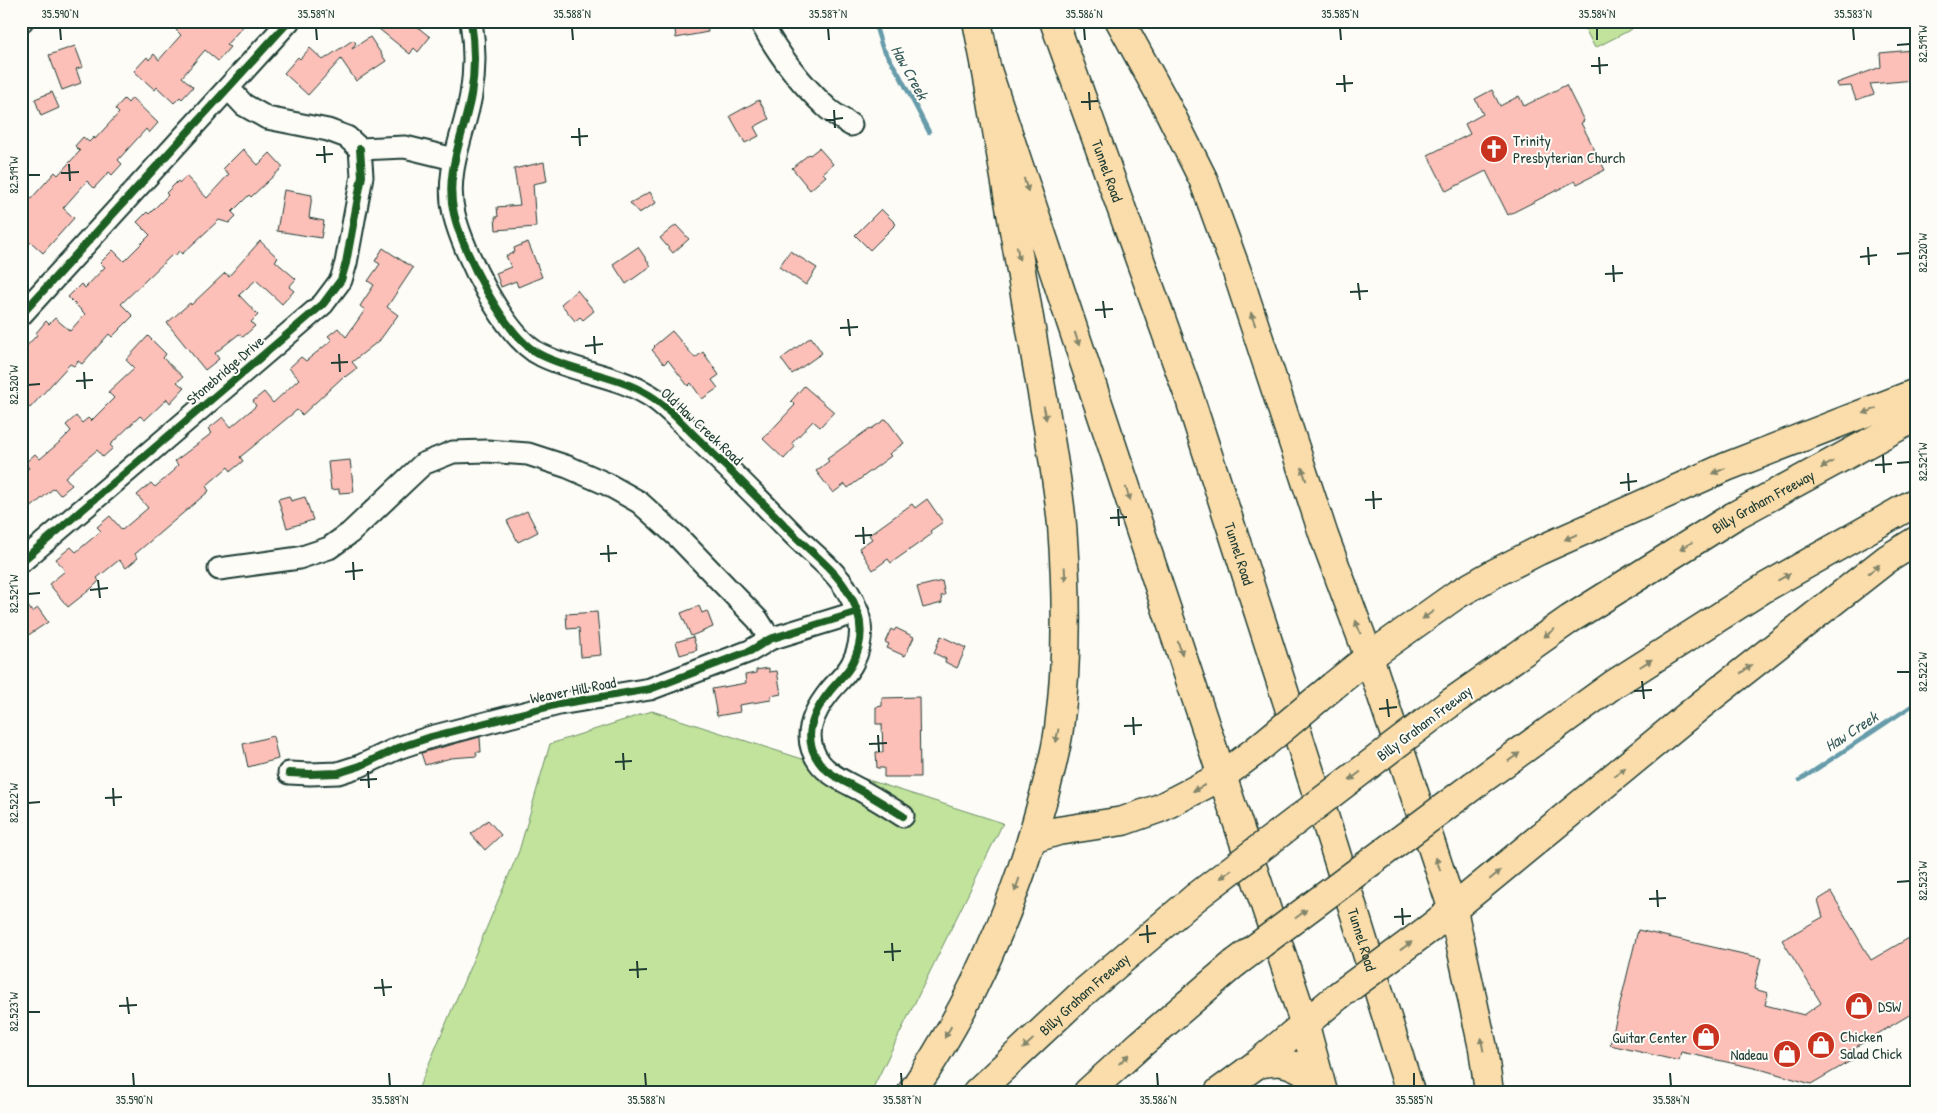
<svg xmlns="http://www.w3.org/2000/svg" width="1937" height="1113" font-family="'Patrick Hand',sans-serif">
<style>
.green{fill:#c1e39c;stroke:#709068}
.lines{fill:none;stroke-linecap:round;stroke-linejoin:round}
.stream{stroke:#669baa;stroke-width:4.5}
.building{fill:#fcc0b9;stroke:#1f3d34}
.minor-casing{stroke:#1f3d34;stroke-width:25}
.major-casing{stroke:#1f3d34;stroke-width:31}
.highway-casing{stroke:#1f3d34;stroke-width:31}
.minor{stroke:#fdfcf7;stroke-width:21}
.major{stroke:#fbddab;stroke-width:28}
.highway{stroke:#fbddab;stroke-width:28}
.highway-bridge-casing{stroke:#1f3d34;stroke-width:31;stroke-linecap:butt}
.highway-bridge{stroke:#fbddab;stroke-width:28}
.cycleway-casing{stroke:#fdfcf7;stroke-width:11}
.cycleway{stroke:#1b5e20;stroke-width:8}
.oneway{fill:#82856a}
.ticks{fill:none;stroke:#1f3d34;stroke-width:2}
.labels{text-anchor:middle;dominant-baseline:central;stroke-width:4;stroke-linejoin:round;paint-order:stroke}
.poi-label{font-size:15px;fill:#1f3d34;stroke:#fdfcf7;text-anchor:start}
.street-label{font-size:15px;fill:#1f3d34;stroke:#fdfcf7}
.water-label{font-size:16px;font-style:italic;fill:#375c5b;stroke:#fdfcf7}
.neatline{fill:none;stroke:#1f3d34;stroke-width:2}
.ticks-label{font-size:12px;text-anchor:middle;fill:#1f3d34}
</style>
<rect width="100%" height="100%" fill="#fdfcf7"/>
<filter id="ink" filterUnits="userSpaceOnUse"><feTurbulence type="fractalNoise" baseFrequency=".02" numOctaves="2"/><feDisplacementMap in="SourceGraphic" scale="10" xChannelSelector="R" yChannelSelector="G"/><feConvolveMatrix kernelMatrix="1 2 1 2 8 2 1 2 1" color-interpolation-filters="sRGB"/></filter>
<g filter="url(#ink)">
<path class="green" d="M1581,21H1627L1632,29L1595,48Z
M652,711L1003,823L871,1092H417L519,851L550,744Z"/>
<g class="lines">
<path class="stream" d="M874,21L882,47L899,74L929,132
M1800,780L1916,703"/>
</g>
<path class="building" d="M183,21H248L226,45L230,47L218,61L205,50L182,77L193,87L182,99L180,97L174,103L157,87L155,90L134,71L147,57L149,60L154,54L159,60L181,35L176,30Z
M369,21H410L430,37L418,52L414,48L410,54Z
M674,21H706L708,32L676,38Z
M370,37L386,61L356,81L341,59L308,95L284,73L298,57L300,59L310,48L323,60L353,40L356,43L352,49Z
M75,46L83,67L76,69L81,83L62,90L49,55Z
M1912,50L1914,80L1870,84L1874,94L1856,100L1851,86L1838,87L1837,83L1881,67L1880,53Z
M1566,85L1584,121L1581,123L1605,170L1577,184L1575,181L1508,215L1486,171L1446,191L1428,155L1470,134L1465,124L1483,114L1475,99L1492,90L1500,106L1519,96L1524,106Z
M52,92L59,108L41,116L35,99Z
M132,98L158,123L149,133L146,129L118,160L122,164L112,175L109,172L94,188L87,181L63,208L74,218L43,253L31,242L21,253V210L55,172L58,175L80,151L75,146L83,137L89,142L94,137L95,139L119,113L115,109L124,99L128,103Z
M759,100L769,119L754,127L759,136L745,143L730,116Z
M819,148L833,164L823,173L826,176L810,190L792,168L809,154L810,155Z
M243,149L258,165L270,153L283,167L251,197L249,195L232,212L236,216L229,223L219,220L182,254L179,251L175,256L173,254L121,304L133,316L112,337L109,334L82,364L78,361L74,366L70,364L30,408L21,400V352L37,335L36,333L46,321L49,324L55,318L70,331L85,314L68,297L81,284L85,288L105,267L100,263L113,250L124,261L150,235L137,222L147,212L149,214L168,195L166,193L178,181L180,183L186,176L207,198L229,174L223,169Z
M544,162L547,181L533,184L536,227L496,230L495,217H498L497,207L520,205L514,169Z
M284,190L312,195L309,218L324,221L321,238L277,231Z
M650,192L656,203L639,213L630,203Z
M881,209L896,224L870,250L855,235Z
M676,225L689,239L673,253L660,238Z
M260,241L278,258L275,261L296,279L289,287L294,291L282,304L256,280L239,295L258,315L251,322L255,326L243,337L239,334L215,353L219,359L205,370L167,323L190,303L191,305L225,273L229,276Z
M528,242L542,277L518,287L516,281L501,287L496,273L511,267L506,256L515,252L514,248Z
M638,247L651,266L626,284L613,264Z
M383,248L413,268L387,307L398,315L377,344L376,343L352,362L357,368L345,377L344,376L302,415L297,410L250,449L240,457L243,461L231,471L228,467L206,486L209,491L135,554L138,558L126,568L119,560L97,578L99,581L92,588L68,607L49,584L65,571L56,559L71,547L76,552L101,531L97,527L110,516L122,530L148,508L137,495L151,483L155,487L175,470L174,469L178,465L175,461L212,433L208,429L223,417L231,427L256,406L253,401L264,392L273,403L299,379L289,368L301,357L306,361L332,340L328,336L338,328L346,337L365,310L360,306L374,285L368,281L380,264L375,261Z
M790,251L817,268L806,285L779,267Z
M577,290L594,311L583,320L580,317L575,321L561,304Z
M672,331L695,358L703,352L719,375L712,380L718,388L702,399L691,383L688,386L668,360L664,364L652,350L655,347L654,346Z
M148,336L166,354L163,358L183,377L177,382L184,388L170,403L167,399L145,420L140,416L110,445L113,448L103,457L97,450L65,477L72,485L60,495L54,488L21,516V475L29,468L25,463L35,454L40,459L61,441L71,431L66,425L76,416L82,423L88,418L91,421L114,398L108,392L134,368L126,360Z
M811,337L822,353L792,374L781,359Z
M804,386L834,412L820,427L813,421L792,443L795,447L784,459L763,439L795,405L791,401Z
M886,419L904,443L889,454L891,456L848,488L845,484L833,493L816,471L829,461L827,459L870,428L871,429Z
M350,460L354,492L339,493V489L331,490L328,462Z
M289,496L291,501L305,497L313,520L287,528L278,499Z
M927,499L943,522L930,531L932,534L891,563L888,559L873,570L859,548L872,539L869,535L912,504L915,508Z
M527,511L538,532L518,542L507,521Z
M942,581L945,595L941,596L942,603L923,608L917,587Z
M21,596L32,612L38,608L48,622L21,640Z
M699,606L702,613L707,611L713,627L691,636L681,613Z
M597,612L601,655L581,657L579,628L567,629L566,614Z
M896,628L914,637L905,656L887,648L889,644L885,642L891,629L894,631Z
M941,636L966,648L957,668L945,662L946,659L934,653Z
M693,637L697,650L680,655L676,642Z
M769,668V672L777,671L781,694L771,696V700L739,705L740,712L717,716L712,689L746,683L745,675L756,673V670Z
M919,697L920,777H884V768H877L876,752H883L882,724H876V707L882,706V698Z
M273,736L278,759L248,767L243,744Z
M480,737L481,752H476L477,756L451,758L425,765L421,753Z
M488,820L501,835L485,850L471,834Z
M1831,892L1871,960L1916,934V1011L1849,1051L1854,1059L1811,1084L1763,1070L1681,1052L1679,1061L1610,1045L1638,930L1761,958L1754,989L1768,993L1765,1005L1804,1015L1821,1003L1782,940L1823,917L1818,900Z"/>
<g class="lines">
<defs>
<path id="minor" d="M471,21C475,46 475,71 471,95C464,135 444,173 454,214C463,252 505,338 541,355C575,372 616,375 649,395C669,407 684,426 700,441C732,472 763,503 794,535C812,553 835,570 848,592C862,614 865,638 853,662C848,673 838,681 830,691C813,712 801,737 819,762C828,775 848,783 862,791C876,799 889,807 903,816
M760,21C777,52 800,83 826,107C833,114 843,119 851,125
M21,22L22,21
M229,89L244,105L267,118L328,130L347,137L360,149L405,147L454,159
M21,315L289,21
M21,562L323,304L341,280L346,263L362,176L360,149
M219,569L299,558L329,548L350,533L423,464L453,452L487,451L528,454L568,467L607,484L639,502L679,538L758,620L770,639
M289,773L310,774L338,773L360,766L398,748L431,737L559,704L650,689L750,651L770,639L858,612"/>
<g id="major">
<path d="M977,21L986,67L1304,1022L1323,1092"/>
<path id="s1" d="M1054,21L1190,399L1334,847L1410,1092"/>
<path d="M1120,21L1166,105L1203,179L1236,269L1324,536L1369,657L1453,910L1483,1048L1489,1092"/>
</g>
<g id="highway">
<path d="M1333,686L1369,657L1456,595L1495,573L1538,551L1726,467L1916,393"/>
<path id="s2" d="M1449,704L1570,619L1734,516L1916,417"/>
<path d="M1474,785L1614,684L1766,587L1916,502"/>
<path d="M1032,839L1058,831L1123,821L1160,808L1222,776L1254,752"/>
<path d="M1430,928L1701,705L1887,559L1916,541"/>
<path d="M1257,1064C1264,1063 1274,1061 1281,1062C1299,1065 1314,1076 1321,1092"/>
<path d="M912,1092C971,1005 1014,907 1041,806C1048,781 1056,754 1059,728C1068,661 1067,592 1062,525C1056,463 1043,402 1033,341C1017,249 1002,158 986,67"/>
<path id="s3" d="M977,1092L1083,993L1196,897"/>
<path d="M1088,1092L1141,1044L1234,964"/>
<path d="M1219,1092L1257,1064L1338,996"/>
</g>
</defs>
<use href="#minor" class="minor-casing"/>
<use href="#major" class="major-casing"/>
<use href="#highway" class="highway-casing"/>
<use href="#minor" class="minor"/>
<use href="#major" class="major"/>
<use href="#highway" class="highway"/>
<defs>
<path id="highway-bridge" d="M1254,752L1333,686
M1196,897L1449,704
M1234,964L1474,785
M1338,996L1430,928"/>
</defs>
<use href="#highway-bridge" class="highway-bridge-casing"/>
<use href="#highway-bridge" class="highway-bridge"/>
<defs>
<path id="cycleway" d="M471,21C475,46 475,71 471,95C464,135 444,173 454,214C463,252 505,338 541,355C575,372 616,375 649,395C669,407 684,426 700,441C732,472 763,503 794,535C812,553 835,570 848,592C862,614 865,638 853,662C848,673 838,681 830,691C813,712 801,737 819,762C828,775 848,783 862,791C876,799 889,807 903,816
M21,315L289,21
M21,562L323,304L341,280L346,263L362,176L360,149
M289,773L310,774L338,773L360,766L398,748L431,737L559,704L650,689L750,651L770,639L858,612"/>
</defs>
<use href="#cycleway" class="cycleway-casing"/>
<use href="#cycleway" class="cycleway"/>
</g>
<defs><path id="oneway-solid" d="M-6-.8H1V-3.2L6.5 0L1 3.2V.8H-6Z" transform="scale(1.25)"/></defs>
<g class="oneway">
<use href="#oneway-solid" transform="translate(1026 185) rotate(72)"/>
<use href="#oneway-solid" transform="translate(1018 253) rotate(80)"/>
<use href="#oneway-solid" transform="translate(1253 319) rotate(-109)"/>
<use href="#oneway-solid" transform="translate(1077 339) rotate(72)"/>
<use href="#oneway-solid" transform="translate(1870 411) rotate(159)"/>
<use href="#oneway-solid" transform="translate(1045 413) rotate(80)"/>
<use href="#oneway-solid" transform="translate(1827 465) rotate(151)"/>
<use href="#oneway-solid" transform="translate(1719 471) rotate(156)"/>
<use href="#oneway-solid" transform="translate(1304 474) rotate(-108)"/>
<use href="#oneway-solid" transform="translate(1128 494) rotate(72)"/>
<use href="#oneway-solid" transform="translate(1571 537) rotate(156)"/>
<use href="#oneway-solid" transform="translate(1686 546) rotate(148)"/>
<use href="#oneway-solid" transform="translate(1874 569) rotate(-38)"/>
<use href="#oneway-solid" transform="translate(1065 574) rotate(87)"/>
<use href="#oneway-solid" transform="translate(1784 577) rotate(-29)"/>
<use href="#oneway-solid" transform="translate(1428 615) rotate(145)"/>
<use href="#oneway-solid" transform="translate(1358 627) rotate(-110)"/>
<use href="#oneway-solid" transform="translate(1549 633) rotate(145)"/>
<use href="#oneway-solid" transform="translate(1180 648) rotate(72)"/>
<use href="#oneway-solid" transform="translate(1646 663) rotate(-32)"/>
<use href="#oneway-solid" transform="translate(1746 669) rotate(-38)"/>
<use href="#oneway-solid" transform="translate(1057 736) rotate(102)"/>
<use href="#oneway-solid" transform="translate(1514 757) rotate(-36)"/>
<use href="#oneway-solid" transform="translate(1620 772) rotate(-40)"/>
<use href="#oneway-solid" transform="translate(1355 776) rotate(143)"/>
<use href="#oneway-solid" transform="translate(1199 788) rotate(153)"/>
<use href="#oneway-solid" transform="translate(1438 864) rotate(-108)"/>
<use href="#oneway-solid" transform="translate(1226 874) rotate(143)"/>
<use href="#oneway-solid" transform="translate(1495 875) rotate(-40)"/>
<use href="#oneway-solid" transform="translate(1017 885) rotate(109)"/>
<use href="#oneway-solid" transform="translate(1301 914) rotate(-37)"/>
<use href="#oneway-solid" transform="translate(1406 946) rotate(-36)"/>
<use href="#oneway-solid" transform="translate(948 1032) rotate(120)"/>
<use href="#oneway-solid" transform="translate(1028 1044) rotate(137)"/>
<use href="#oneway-solid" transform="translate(1482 1044) rotate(-101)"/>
<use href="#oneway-solid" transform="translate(1124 1059) rotate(-43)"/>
</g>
</g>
<path class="ticks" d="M60,28L61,40M316,28L317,40M572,28L573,40M828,28L829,40M1084,28L1085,40M1340,28L1341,40M1597,28V40M1853,28L1854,40M1897,45L1910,44M1599,57L1600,74M1591,66L1608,65M1344,75L1345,92M1336,84L1353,83M1089,92L1090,110M1081,102L1098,101M834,110L835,128M826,120L843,118M579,128L580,146M571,137L588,136M324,146L325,163M316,155L333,154M69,164L70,181M61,173L79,172M28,175H40M1868,247L1869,265M1897,254L1910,253M1860,257L1877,255M1613,265L1614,282M1605,274L1623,273M1358,283L1360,300M1350,292L1368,291M1103,301L1105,318M1095,310L1113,309M848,319L850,336M840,328L858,327M594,336L595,354M585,346L603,344M339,354L340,372M331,363L348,362M84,372L85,389M76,381L93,380M28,385L40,384M1883,455L1884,473M1897,463L1910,462M1875,465L1892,464M1628,473L1629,491M1620,483L1637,481M1373,491L1374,509M1365,500L1382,499M1118,509L1119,526M1110,518L1127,517M863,527L864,544M855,536L872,535M608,545L609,562M600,554L617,553M353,562L354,580M345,572L363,570M98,580L100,598M90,590L108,588M28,594L40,593M1897,672H1910M1642,681L1644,699M1634,691L1652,690M1387,699L1389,717M1379,709L1397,707M1133,717L1134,735M1124,726L1142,725M878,735L879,752M869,744L887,743M623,753L624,770M615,762L632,761M368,771L369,788M360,780L377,779M113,788L114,806M105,798L122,797M28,803L40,802M1897,882L1910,881M1657,890L1658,907M1649,899L1666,898M1402,908L1403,925M1394,917L1411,916M1147,925L1148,943M1139,935L1156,933M892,943L893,961M884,952L901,951M637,961L638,978M629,970L647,969M382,979L384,996M374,988L392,987M127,997L129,1014M119,1006L137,1005M28,1012H40M133,1073L134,1086M389,1073L390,1086M645,1073L646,1086M901,1073L902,1086M1157,1073L1158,1086M1414,1073V1086M1670,1073L1671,1086"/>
<defs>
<symbol id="church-disc" viewBox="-11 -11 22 22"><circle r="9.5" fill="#c8321e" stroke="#fdfcf7"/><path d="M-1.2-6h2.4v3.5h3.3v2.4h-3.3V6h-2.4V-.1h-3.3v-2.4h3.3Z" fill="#fff"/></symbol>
<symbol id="shop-disc" viewBox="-11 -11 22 22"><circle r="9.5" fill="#c8321e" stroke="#fdfcf7"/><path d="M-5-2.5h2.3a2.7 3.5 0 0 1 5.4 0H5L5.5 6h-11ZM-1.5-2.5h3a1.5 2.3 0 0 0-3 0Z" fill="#fff"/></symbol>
</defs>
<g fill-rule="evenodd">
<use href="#church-disc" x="1478" y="133" width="32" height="32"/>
<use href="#shop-disc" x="1843" y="990" width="32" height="32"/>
<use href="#shop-disc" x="1690" y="1021" width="32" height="32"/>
<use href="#shop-disc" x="1805" y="1029" width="32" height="32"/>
<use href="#shop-disc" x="1771" y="1038" width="32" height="32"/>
</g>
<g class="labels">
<g class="poi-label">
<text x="1513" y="140">Trinity<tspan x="1513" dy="17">Presbyterian Church</tspan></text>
<text x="1878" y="1006">DSW</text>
<text x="1840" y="1036">Chicken<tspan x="1840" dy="17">Salad Chick</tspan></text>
<text x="1687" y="1037" text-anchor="end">Guitar Center</text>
<text x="1768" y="1054" text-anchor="end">Nadeau</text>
</g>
<g class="street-label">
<text stroke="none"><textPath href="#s1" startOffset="159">Tunnel Road</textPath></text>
<text transform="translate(225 370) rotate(-41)">Stonebridge Drive</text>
<text transform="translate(702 426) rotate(43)">Old Haw Creek Road</text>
<text stroke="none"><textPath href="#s2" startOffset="374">Billy Graham Freeway</textPath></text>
<text stroke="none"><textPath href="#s1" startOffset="564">Tunnel Road</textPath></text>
<text transform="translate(573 690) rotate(-11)">Weaver Hill Road</text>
<text transform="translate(1424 723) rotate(-37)">Billy Graham Freeway</text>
<text stroke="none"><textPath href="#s1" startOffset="969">Tunnel Road</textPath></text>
<text stroke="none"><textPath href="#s3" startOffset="145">Billy Graham Freeway</textPath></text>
</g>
<g class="water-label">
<text transform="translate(910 72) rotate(61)">Haw Creek</text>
<text transform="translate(1851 731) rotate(-33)">Haw Creek</text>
</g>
</g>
<rect width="1937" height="1113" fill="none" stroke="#fdfcf7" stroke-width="55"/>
<rect x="28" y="28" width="1882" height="1058" class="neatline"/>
<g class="ticks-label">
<text x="60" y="18">35.590°N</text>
<text x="316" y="18">35.589°N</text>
<text x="572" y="18">35.588°N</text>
<text x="828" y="18">35.587°N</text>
<text x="1084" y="18">35.586°N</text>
<text x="1340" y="18">35.585°N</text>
<text x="1597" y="18">35.584°N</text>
<text x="1853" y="18">35.583°N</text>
<text transform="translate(1923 44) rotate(-90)" y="4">82.519°W</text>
<text transform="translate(14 175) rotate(-90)" y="4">82.519°W</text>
<text transform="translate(1923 253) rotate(-90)" y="4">82.520°W</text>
<text transform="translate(14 385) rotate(-90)" y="4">82.520°W</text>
<text transform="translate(1923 462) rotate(-90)" y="4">82.521°W</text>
<text transform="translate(14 594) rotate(-90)" y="4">82.521°W</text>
<text transform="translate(1923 672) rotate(-90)" y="4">82.522°W</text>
<text transform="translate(14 803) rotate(-90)" y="4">82.522°W</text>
<text transform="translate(1923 881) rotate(-90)" y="4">82.523°W</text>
<text transform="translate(14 1012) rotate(-90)" y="4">82.523°W</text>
<text x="134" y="1104">35.590°N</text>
<text x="390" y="1104">35.589°N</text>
<text x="646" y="1104">35.588°N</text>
<text x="902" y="1104">35.587°N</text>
<text x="1158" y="1104">35.586°N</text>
<text x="1414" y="1104">35.585°N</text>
<text x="1671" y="1104">35.584°N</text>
</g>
</svg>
